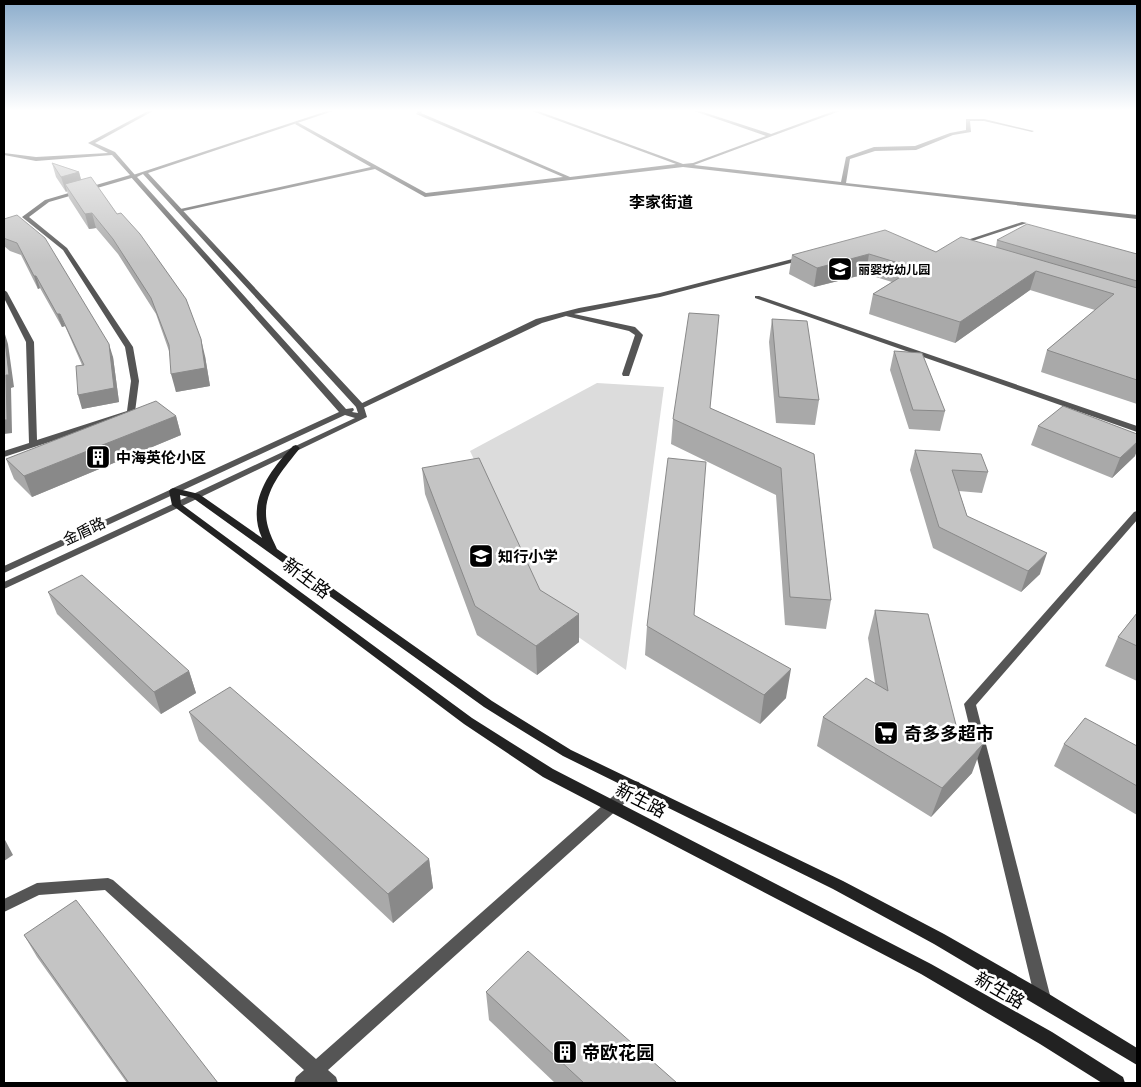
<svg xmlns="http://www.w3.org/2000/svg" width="1141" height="1087" font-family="'Titillium Web','Noto Sans SC',sans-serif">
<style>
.green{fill:#dcdcdc}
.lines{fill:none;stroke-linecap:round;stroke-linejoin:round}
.minor{fill:#555;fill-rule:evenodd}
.tertiary{fill:#555;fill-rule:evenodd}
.secondary{fill:#222;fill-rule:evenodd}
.wall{fill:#a9a9a9}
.shaded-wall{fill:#898989}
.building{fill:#c4c4c4;stroke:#898989}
.labels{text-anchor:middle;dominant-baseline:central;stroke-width:5;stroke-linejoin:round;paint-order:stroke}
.far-poi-label{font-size:12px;font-weight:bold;fill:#000;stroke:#fff;text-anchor:start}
.poi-label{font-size:15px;font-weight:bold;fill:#000;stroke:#fff;text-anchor:start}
.street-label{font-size:15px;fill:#000;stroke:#fff}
.far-district-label{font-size:16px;font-weight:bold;fill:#000;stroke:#fff}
.near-street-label{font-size:18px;fill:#000;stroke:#fff}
.near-poi-label{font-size:18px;font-weight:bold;fill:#000;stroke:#fff;text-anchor:start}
</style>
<rect width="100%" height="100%" fill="#fff"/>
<path class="green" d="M597,383L664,387L626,670L548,616L470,451Z"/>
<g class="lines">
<path class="minor" d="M148,111H153L95,143L115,152L135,175V177L49,202L29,217L67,248L133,347L139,381L135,412L134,414L4,457V451L29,443L26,342L4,298V290L7,292L34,342L37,440L127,411L131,381L125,347L63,250L22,217L45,200L130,175L112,155L36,161L4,155V153L36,157L108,153L88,143Z
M418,111H422L421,113L570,177L676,164L532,111H538L683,164L693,163L766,136L694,111H700L771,134L834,111H840L694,165L841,182L846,157L874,147L915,146L950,133L966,130V119H984L1034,131L1032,132L984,121H970L971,132L953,135L916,150L875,151L850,159L846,183L1137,215V219L683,167L425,197L375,169L179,212L176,210L371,167L295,124L297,122L426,193L563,177L416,114Z
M1022,222L1027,223L960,245L955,244Z
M804,256L806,257V259L660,297L574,314L635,327L643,335L629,376H623L622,374L635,335L629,331L566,316L542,323L363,408H357L356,406L536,319L579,308L660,293Z
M755,296H759L1137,426V432L755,298Z
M174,488L179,491L177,493L4,573V566Z
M177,502L182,505L180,507L4,589V582Z
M1137,511V520L976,705L1051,999L1049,1004L1043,1007L1037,1004L1035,999L964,704L1134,512Z
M634,781L639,782L641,786L639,790L328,1070L336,1077L338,1083H318L316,1082L314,1083H294L296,1077L304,1070L105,890L39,895L4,912V899L37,883L108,878L113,880L316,1059L629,782Z"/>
<path class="tertiary" d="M327,111H333L148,173L363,404L367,417L180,507H174L172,505L174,503L355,418L345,415L177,493H171L169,491L171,489L339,412L130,176ZM143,174L356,407L358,413L352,412L354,410L353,408L346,409L137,177Z"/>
<path class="secondary" d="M296,445L300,448C282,471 259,495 268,527C270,535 274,542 277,549L492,701L571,750L843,881L944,934L1049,994L1137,1048V1065L934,944L833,889L563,756L484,707L193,498L180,495L181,504L472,718L553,769L931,964L1052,1032L1123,1077L1125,1083H1102L1040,1044L921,974L543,777L464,724L172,505L169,491L171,489L174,488L199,494L262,538C246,503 269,471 293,446Z"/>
</g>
<path class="wall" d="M52,163L79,172L81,180L205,356L210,386L176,392L169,351L156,314L118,254L96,228L89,229L69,198L67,191L66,192L56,177Z
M4,219L113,357L119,402L82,409V365L65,326L62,327L40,288L38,289L21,255L10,251L4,246Z
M997,240L1137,254V404L1041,372L1047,350L1095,310L1030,290L955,343L869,314L873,294L892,282L866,274L814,287L789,274L792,255L936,252L996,247Z
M772,319L819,400L815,425L776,423L769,342Z
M894,351L945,411L940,431L909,429L890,370Z
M710,408L814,454L831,600L826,629L785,625L776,495L671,444L673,419Z
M176,416L181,435L32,497L14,479L6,459Z
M1038,426L1135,456L1112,478L1031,445Z
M915,450L988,472L982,493L959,491L967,516L1040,574L1021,592L933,548L910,470Z
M422,468L540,590L579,642L537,675L477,635L425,494Z
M48,592L189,671L196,693L161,714L57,614Z
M875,610L957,729L972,773L931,817L817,746L823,717L875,683L868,638Z
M1137,613V681L1105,666L1118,637Z
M647,626L786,698L760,724L645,655Z
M189,712L429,859L433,888L393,923L199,741Z
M1064,744L1137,746V815L1054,766Z
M24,935L218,1083H127L37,957Z
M486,992L677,1083H555L489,1020Z"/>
<path class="shaded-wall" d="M79,172L83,187L65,184L67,191L66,192L61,177Z
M92,213L96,228L89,229L85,214Z
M869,254L866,274L814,287L817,268Z
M1036,271L1030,290L955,343L960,322Z
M34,276H36L40,288L38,289Z
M57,314H60L65,326L62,327Z
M4,331L8,344L14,387L11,388L12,433L4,434Z
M201,339L205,356L210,386L176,392L171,374Z
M109,344L113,357L119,402L82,409L78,395Z
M176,416L181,435L32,497L24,476Z
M1137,442V451L1135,456L1112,478L1120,458Z
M1047,553L1040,574L1021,592L1028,571Z
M579,614V642L537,675L536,646Z
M791,669L786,698L760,724L764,695Z
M189,671L196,693L161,714L154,692Z
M983,744L972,773L931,817L942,788Z
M4,838L13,855L4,861Z
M429,859L433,888L393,923L388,894Z"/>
<path class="building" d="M52,163L79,172L61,177Z
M91,177L117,214L121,213L140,234L186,299L201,339L205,368L171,374L169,345L151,298L113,239L92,213L85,214L65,184Z
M17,215L45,238L109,344L114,388L78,395L76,366L84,365L60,314H57L36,276H34L17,243L6,239L4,238V219Z
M1027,224L1137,254V281L997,240Z
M885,230L936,252L961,237L1137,288V380L1047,350L1114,294L1036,271L960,322L873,294L915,268L869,254L817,268L792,255Z
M689,313L719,315L710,408L814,454L831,600L790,597L781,468L673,419Z
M772,319L807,321L819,400L779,397Z
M4,332L9,375H6L7,420H4Z
M894,351L922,353L945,411L913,410Z
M156,401L176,416L24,476L6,459Z
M1063,406L1137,434V442L1120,458L1038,426Z
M915,450L981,454L988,472L952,470L967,516L1047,553L1028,571L939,527Z
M479,458L540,590L579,614L536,646L475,606L422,468Z
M668,458L706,462L694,615L791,669L764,695L647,626Z
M82,575L189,671L154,692L48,592Z
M875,610L928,614L957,729L983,744L942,788L823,717L866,678L888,691Z
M1137,613V646L1118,637Z
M230,687L429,859L388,894L189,712Z
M1085,718L1137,746V786L1064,744Z
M76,900L218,1083H129L24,935Z
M528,951L677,1083H584L486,992Z"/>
<linearGradient id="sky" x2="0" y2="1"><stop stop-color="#8cadcc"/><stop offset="0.42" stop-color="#fff"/><stop offset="1" stop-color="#fff" stop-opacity="0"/></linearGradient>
<rect width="1141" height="263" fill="url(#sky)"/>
<defs>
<symbol id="school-square" viewBox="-11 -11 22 22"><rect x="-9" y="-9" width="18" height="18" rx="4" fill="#000" stroke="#fff"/><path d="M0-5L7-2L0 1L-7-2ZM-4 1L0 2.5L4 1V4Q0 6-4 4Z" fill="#fff"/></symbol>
<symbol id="building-square" viewBox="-11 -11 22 22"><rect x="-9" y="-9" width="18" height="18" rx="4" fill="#000" stroke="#fff"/><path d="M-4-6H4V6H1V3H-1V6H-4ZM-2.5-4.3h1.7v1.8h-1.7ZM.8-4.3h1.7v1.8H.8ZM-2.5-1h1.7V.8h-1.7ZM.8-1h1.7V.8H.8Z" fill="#fff"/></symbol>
<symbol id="supermarket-square" viewBox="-11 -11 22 22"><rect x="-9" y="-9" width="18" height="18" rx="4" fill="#000" stroke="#fff"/><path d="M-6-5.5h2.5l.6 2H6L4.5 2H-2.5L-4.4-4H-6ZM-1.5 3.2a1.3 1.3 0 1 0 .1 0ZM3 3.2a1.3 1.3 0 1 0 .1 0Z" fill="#fff"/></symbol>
</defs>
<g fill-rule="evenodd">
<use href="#school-square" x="826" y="255" width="28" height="28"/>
<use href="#building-square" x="84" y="443" width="28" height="28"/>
<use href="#school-square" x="467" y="542" width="28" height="28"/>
<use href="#supermarket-square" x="872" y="719" width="28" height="28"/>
<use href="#building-square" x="551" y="1038" width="28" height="28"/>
</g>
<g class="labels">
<g class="far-poi-label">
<text x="858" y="269">丽婴坊幼儿园</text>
</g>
<g class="poi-label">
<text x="116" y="457">中海英伦小区</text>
<text x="498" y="556">知行小学</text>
</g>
<g class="street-label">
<text transform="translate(84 531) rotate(-25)">金盾路</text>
</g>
<g class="far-district-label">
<text x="661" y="202">李家街道</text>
</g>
<g class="near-street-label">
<text transform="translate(307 578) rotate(37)">新生路</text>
<text transform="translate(641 800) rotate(27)">新生路</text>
<text transform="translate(1000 990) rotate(30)">新生路</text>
</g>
<g class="near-poi-label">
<text x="904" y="733">奇多多超市</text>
<text x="582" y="1052">帝欧花园</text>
</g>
</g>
<rect width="1141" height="1087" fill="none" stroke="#000000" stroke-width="10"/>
</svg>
